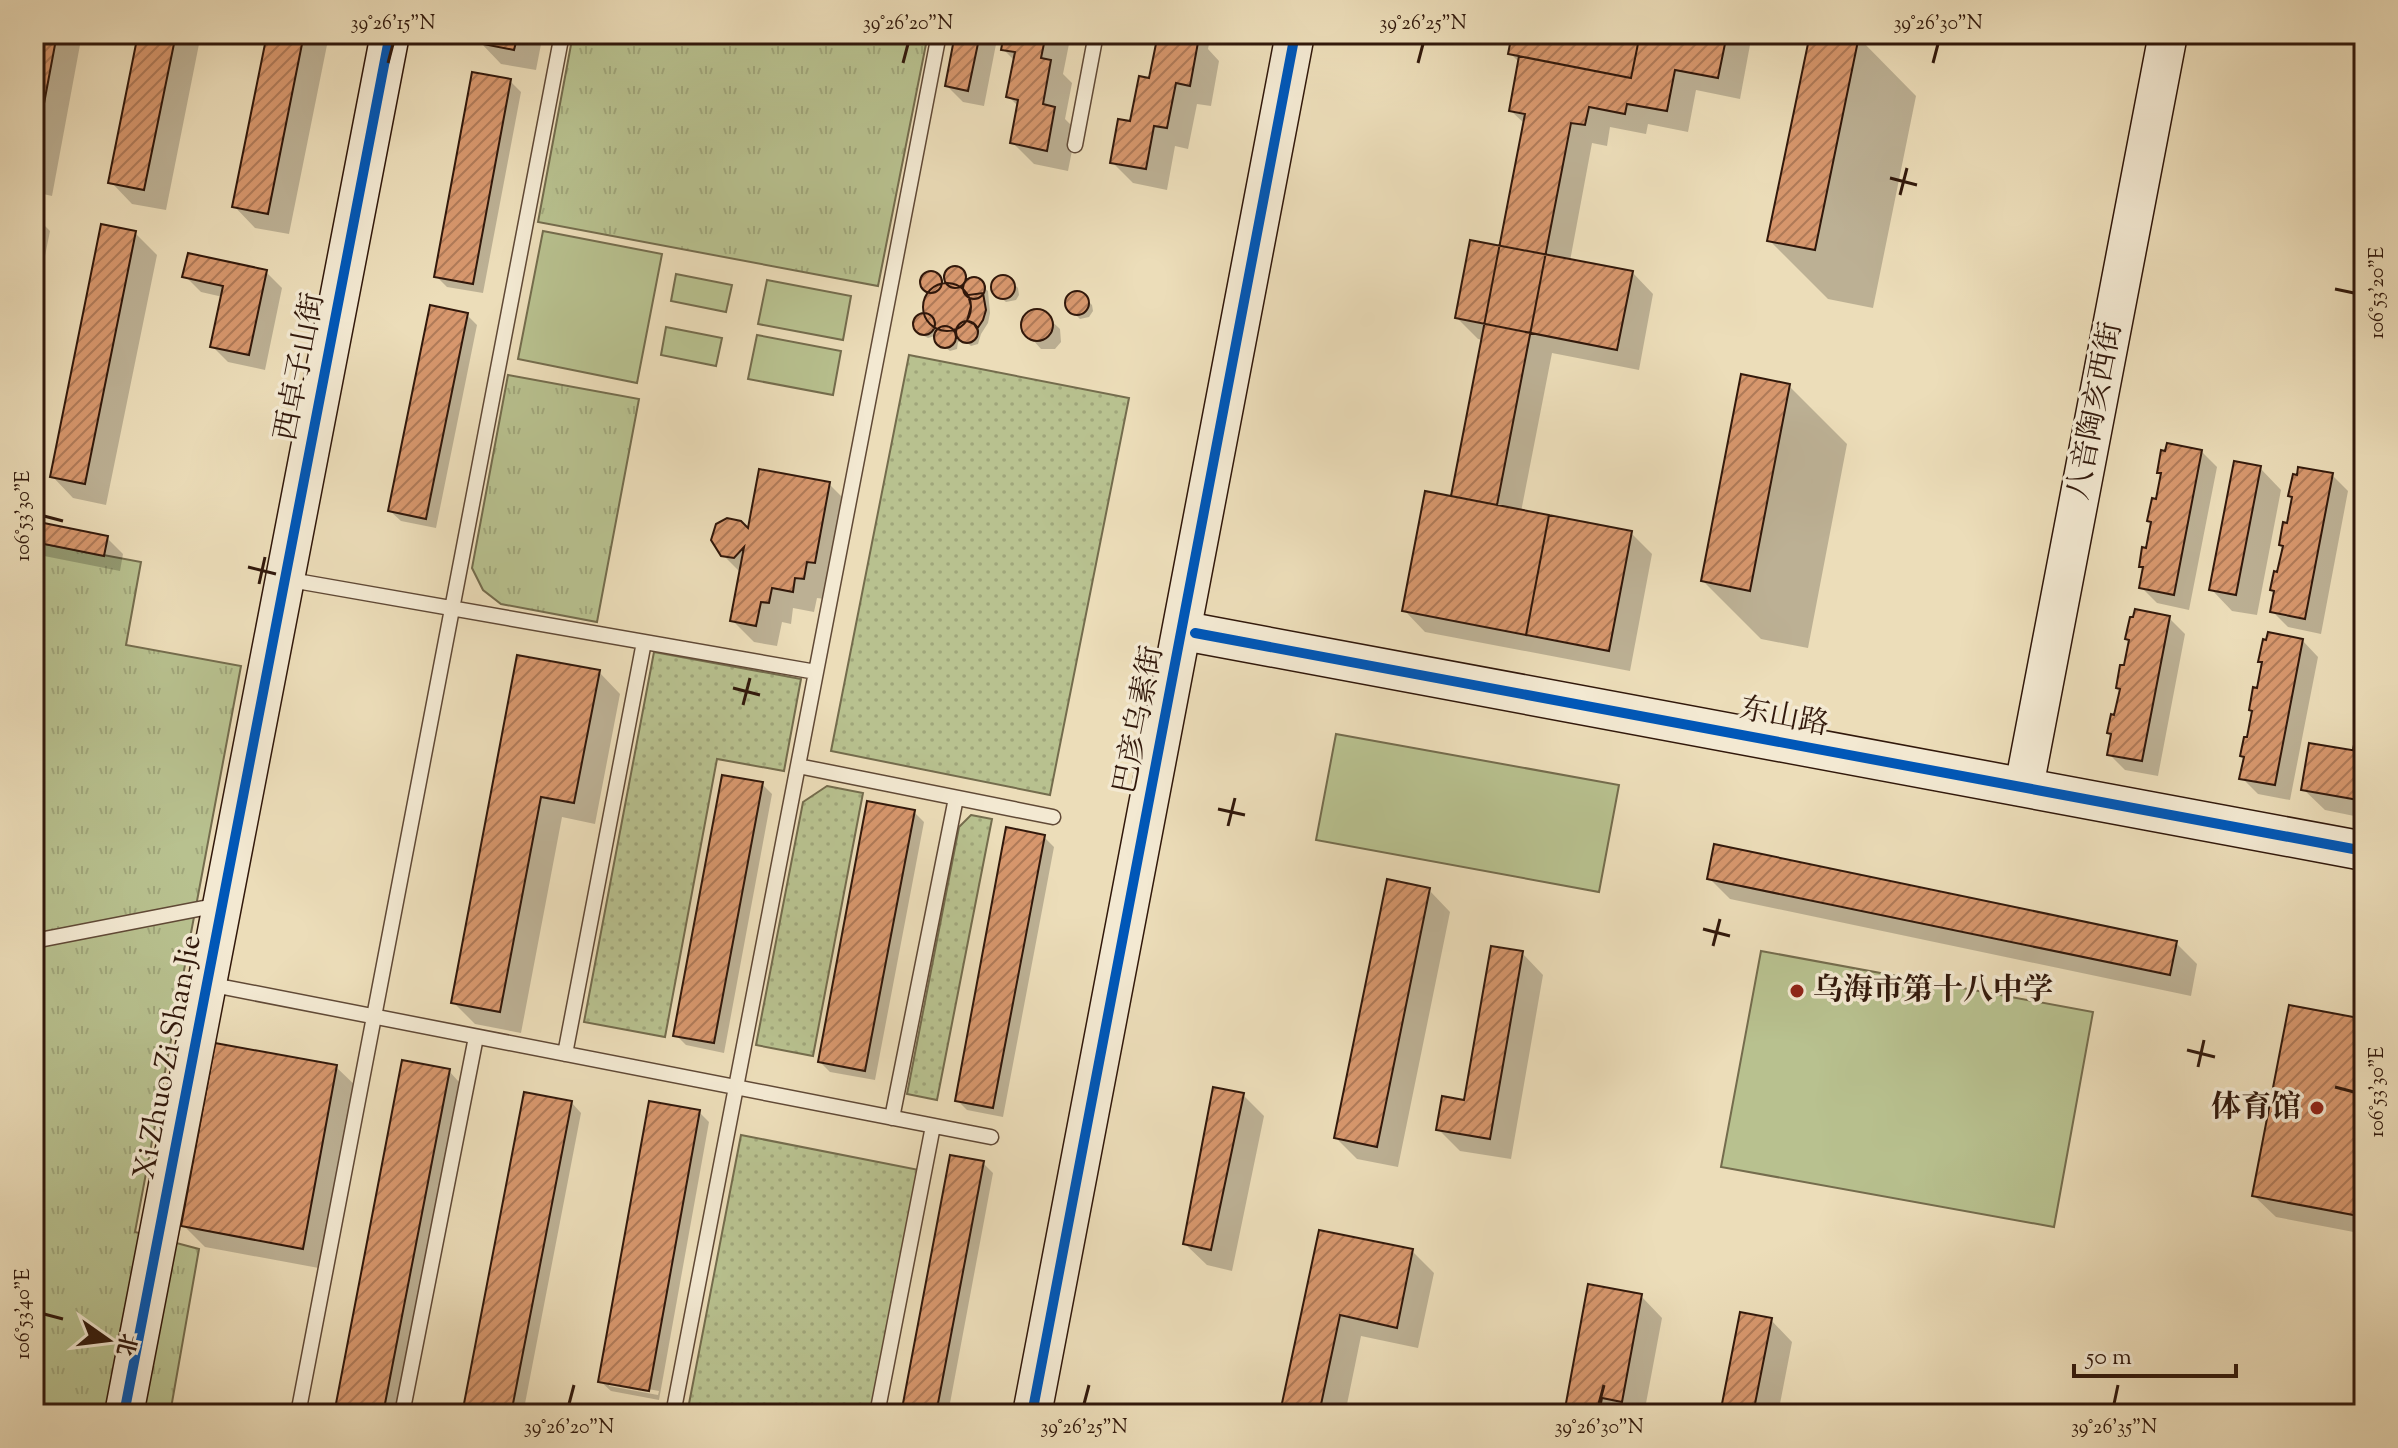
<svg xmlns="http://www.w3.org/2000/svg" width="2398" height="1448" font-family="'Sorts Mill Goudy','Noto Serif SC',serif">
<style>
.grass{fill:url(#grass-dots);stroke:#746c4d;stroke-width:2}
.park{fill:url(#park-tufts);stroke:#746c4d;stroke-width:2}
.pitch{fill:#b8c18f;stroke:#746c4d;stroke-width:2}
.shadow{fill:#0003;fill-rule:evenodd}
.building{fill:url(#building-hatch);stroke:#31180b;stroke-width:2}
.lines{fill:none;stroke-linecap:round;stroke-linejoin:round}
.lane-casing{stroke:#604936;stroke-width:17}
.secondary-casing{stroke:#31180b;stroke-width:41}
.lane{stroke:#f3e9d2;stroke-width:14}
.secondary{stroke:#f3e9d2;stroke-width:38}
.cycleway-casing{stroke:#f3e9d2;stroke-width:15}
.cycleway{stroke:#0057b8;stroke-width:10}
.ticks{fill:none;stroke:#31180b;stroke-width:3}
.poi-dot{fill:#8f2418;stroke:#f3e9d2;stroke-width:3}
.labels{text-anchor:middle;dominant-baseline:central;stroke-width:7;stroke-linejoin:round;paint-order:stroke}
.street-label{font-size:30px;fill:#31180b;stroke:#f3e9d2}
.poi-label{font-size:30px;font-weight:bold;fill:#31180b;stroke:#f3e9d2;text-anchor:start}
.neatline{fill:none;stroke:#31180b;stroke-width:3}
.ticks-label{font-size:20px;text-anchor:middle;fill:#31180b}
</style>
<defs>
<pattern id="grass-dots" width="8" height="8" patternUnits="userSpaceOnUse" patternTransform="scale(2)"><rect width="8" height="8" fill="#b8c18f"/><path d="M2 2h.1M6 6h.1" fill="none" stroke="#9fa57a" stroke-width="1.8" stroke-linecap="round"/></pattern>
<pattern id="park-tufts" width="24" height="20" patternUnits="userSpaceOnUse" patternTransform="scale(2)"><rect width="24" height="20" fill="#b8c18f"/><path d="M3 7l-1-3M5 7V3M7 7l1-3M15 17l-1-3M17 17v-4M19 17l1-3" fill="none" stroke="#9fa57a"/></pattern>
<pattern id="building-hatch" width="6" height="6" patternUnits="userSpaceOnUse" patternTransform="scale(2)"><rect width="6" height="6" fill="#d7976d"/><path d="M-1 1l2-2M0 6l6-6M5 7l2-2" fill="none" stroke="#af7a58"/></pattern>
</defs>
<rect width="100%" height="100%" fill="#ecddb9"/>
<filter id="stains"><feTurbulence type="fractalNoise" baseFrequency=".0025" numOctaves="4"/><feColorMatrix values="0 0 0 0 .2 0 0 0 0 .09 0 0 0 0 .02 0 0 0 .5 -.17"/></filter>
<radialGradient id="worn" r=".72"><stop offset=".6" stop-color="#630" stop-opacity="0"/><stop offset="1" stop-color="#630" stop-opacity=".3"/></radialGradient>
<path class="grass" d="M909,355L1129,398L1050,795L831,751Z
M654,652L801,679L784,771L717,759L665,1037L584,1022Z
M827,786L863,793L813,1056L756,1045L803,802Z
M971,815L992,819L937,1100L907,1094L959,827Z
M741,1135L919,1170L871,1414H687Z"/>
<path class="park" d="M573,34H928L878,286L538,222Z
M508,375L639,399L597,622L501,604L483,590L472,568Z
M34,542L141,562L126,645L241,666L135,1232L199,1249L170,1414H34Z"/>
<path class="pitch" d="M543,231L662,254L637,383L518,359Z
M676,274L732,285L726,312L671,301Z
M767,280L851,296L843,340L758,324Z
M666,327L722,338L716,366L661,355Z
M757,335L841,351L833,395L748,379Z
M1336,734L1619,785L1599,892L1316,840Z
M1761,951L2093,1012L2054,1227L1721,1167Z"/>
<path class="shadow" d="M34,34H82L52,196L34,192Z
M140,34H201L166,210L132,204L111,182Z
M269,34H316L327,45L289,234L255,228L234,206Z
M481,34H543L536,70L501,64L480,42Z
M957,34H998L984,106L963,102L947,86Z
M1006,34H1071L1063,74L1072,83L1065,119L1076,130L1068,171L1034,164L1012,142L1019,107L1008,96L1015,61L1003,49Z
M1157,34H1211L1208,49L1219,61L1211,106L1197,104L1188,149L1175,146L1167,190L1133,183L1112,162L1151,81L1160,37Z
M1514,34H1752L1740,99L1696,90L1688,132L1648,124L1646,134L1610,127L1607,146L1592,143L1570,261L1632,272L1653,294L1639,370L1552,353L1521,512L1631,533L1652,554L1630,671L1425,632L1404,610L1452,499L1483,340L1478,339L1457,318L1501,248L1525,124L1511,111L1520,63L1510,53Z
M1812,34H1842L1858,37L1916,96L1873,308L1828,299L1769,240Z
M510,81L521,92L483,293L447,287L436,276Z
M34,215L50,231L34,311Z
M135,233L157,255L106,505L73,498L52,476Z
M954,269L958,270L969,281L975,280L988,291L990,313L988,323L981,334L978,344L971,346L963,340L958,342L957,349L950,351L937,341L938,335L928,338L924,336L918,330L915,322L923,316L926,319L925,304L931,293L924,286V278L930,274L937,276L944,286L950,285L946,276Z
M266,272L282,288L265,370L228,362L212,346L223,297L201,292L185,276Z
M1001,277H1007L1018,288L1019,295L1016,300L1006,302L995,293L994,283Z
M1074,293L1081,294L1092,305L1093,311L1089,317L1080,319L1067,306V300Z
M1033,311L1042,312L1060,329L1061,342L1055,349H1041L1024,330L1025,316Z
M467,315L477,325L436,528L401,521L390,511Z
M1789,386L1847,444L1808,648L1761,639L1703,581Z
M2201,451L2217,467L2189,610L2157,603L2141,587L2144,569L2141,566L2148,550L2158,501L2162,475L2159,472L2167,453Z
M2260,468L2281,490L2257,615L2232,611L2211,589Z
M2332,475L2348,491L2321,634L2288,627L2272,611L2275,593L2272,590L2279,575L2284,548L2281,545L2289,525L2294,499L2290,496L2298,477Z
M829,484L850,505L825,599L817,598L814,612L793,608L791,624L782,622L777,646L754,642L733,621L741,573L723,555L749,532Z
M34,523L107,538L123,554L120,571L34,554Z
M2169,618L2185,634L2158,776L2125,770L2109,754L2112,736L2109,733L2116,717L2131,642L2127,638Z
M2302,640L2318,657L2290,800L2258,794L2242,778L2245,758L2242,755L2249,740L2264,664L2260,661L2268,642Z
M519,657L599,672L620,694L595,824L562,817L521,1033L475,1024L453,1002Z
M2364,703V818L2325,810L2303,789L2359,753L2355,749Z
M762,784L772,794L724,1053L686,1045L676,1035Z
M914,812L924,822L875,1080L830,1072L820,1062Z
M1044,837L1054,847L1003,1117L967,1110L957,1100Z
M1709,878L2176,943L2197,964L2191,996L1730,899Z
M1429,890L1450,912L1398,1167L1357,1159L1336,1138Z
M1522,953L1543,975L1511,1159L1460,1151L1438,1129L1466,1102Z
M2364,1021V1234L2276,1217L2254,1196Z
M336,1067L358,1088L324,1269L205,1247L184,1226Z
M449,1071L459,1082L395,1414H336Z
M1243,1095L1264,1116L1232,1271L1207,1265L1185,1244Z
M571,1102L581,1113L523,1414H464Z
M699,1112L709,1122L659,1400L611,1391L600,1381ZM609,1382L659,1391L658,1395L609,1386Z
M983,1163L993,1173L948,1414H903Z
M1320,1232L1412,1251L1434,1273L1418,1348L1361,1336L1345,1414H1291L1284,1407Z
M1641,1296L1662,1318L1644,1414H1566Z
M1771,1320L1792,1342L1778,1414H1722Z"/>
<path class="building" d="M34,34H57L34,157Z
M138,34H176L144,190L108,183Z
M267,34H304L268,214L232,207Z
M479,34H518L514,50L478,43Z
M955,34H980L968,91L945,86Z
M1004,34H1046L1041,58L1051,60L1043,104L1055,107L1047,151L1010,143L1018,100L1006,97L1015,52L1001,50Z
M1158,34H1186L1199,37L1190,86L1176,83L1167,128L1154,126L1146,169L1110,163L1118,119L1130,121L1139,76L1149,78Z
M1512,34H1727L1718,78L1675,70L1667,111L1627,104L1625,114L1589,107L1585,125L1571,123L1497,505L1632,531L1609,651L1402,611L1425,491L1451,496L1525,114L1509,111L1519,56L1508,54Z
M1512,34H1640L1631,78L1508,54Z
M1810,34L1859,36L1815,250L1767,241Z
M472,72L511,79L473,284L434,277Z
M101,224L136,231L85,484L50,477Z
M1470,240L1633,271L1617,350L1455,318Z
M188,253L267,270L249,355L210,347L223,286L182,277Z
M944 277a11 11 0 1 1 22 0a11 11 0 1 1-22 0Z
M920 282a11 11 0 1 1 22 0a11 11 0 1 1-22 0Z
M991 287a12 12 0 1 1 24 0a12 12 0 1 1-24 0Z
M963 288a11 11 0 1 1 22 0a11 11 0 1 1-22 0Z
M923 307a24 24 0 1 1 48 0a24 24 0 1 1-48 0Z
M1065 303a12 12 0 1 1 24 0a12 12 0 1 1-24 0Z
M983,293L986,310L983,320L977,329L974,324L967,321L971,306L968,295Z
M430,305L468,313L426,519L388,511Z
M1021 325a16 16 0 1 1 32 0a16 16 0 1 1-32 0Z
M913 324a11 11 0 1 1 22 0a11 11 0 1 1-22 0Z
M956 332a11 11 0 1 1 22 0a11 11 0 1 1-22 0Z
M934 337a11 11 0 1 1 22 0a11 11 0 1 1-22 0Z
M1741,374L1790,384L1750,591L1701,581Z
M2167,443L2202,450L2174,595L2139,588L2143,567H2139L2142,547L2146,548L2151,522L2147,521L2152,498L2156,499L2161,473H2157L2161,450L2165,451Z
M2234,461L2261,466L2236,595L2209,590Z
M2298,467L2333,473L2305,619L2270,612L2274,591L2270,590L2274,571L2277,572L2283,546L2279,545L2283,522L2287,523L2292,497L2288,496L2293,474L2297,475Z
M759,469L830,482L815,563L807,562L804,579L795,578L793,592L772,588L769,603L761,602L756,626L730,621L744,547L734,558L721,556L711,540L716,524L727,518L741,521L748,528Z
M1425,491L1549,515L1526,635L1402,611Z
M34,521L108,536L104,556L34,542Z
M2135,609L2170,616L2142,761L2107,755L2111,734L2107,733L2111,714L2114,715L2120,689L2116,688L2120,665H2124L2129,640L2125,639L2130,617H2133Z
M2268,632L2303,639L2275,785L2239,779L2244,757L2240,756L2244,737H2247L2252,711L2249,710L2253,687L2257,688L2262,662H2258L2263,639L2266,640Z
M517,655L600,670L574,803L541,797L500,1012L451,1003Z
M2364,691V752L2353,750Z
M2309,743L2364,752V801L2301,790Z
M722,775L763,782L714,1043L673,1036Z
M867,801L915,810L865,1071L818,1062Z
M1006,827L1045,835L993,1108L955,1101Z
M1714,844L2177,941L2170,975L1707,879Z
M1387,879L1430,888L1377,1147L1334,1138Z
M1491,946L1523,951L1490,1139L1436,1130L1442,1096L1464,1100Z
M2289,1005L2364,1019V1217L2252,1196Z
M215,1043L337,1065L303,1249L181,1226Z
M402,1060L450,1069L383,1414H334Z
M1213,1087L1244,1093L1211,1250L1183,1244Z
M524,1092L572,1101L511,1414H462Z
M649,1101L700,1110L649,1391L598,1382Z
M950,1155L984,1161L936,1414H901Z
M1319,1230L1413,1249L1397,1328L1340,1315L1319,1414H1312L1281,1408Z
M1588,1284L1642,1294L1622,1402L1602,1398L1599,1414H1564Z
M1740,1312L1772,1318L1753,1414H1720Z"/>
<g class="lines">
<defs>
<path id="lane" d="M1075,145L1096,34
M285,579L816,672
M798,766L1053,817
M34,941L219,905
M208,984L991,1137
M565,1054L644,642
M892,1118L956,798
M298,1414L562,34
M402,1414L476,1037
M673,1414L939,34
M877,1414L933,1126"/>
<path id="secondary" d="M1195,633L2364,851
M2024,787L2168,34
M124,1414L390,34
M1032,1414L1295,34"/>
</defs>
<use href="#lane" class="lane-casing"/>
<use href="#secondary" class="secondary-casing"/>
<use href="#lane" class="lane"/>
<use href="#secondary" class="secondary"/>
<defs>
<path id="cycleway" d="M1195,633L2364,851
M124,1414L390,34
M1032,1414L1295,34"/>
</defs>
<use href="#cycleway" class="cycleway-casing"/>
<use href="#cycleway" class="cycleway"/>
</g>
<path class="ticks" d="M388,63L393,44M903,63L908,44M1418,63L1423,44M1933,63L1938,44M1890,178L1917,185M1900,195L1907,168M2335,289L2354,293M44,516L63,521M248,567L276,574M259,584L265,557M733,688L760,695M743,705L750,678M1218,809L1245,815M1228,826L1235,798M1703,929L1730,936M1713,946L1720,919M2187,1050L2215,1057M2198,1067L2204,1040M2335,1087L2354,1092M44,1314L63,1319M569,1404L574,1385M1084,1404L1089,1385M1599,1404L1604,1385M2114,1404L2118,1385"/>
<g class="poi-dot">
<circle cx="1797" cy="991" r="8"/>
<circle cx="2317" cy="1108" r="8"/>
</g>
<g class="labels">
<g class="street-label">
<text transform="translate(301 367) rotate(-79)">西卓子山街</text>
<text transform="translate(2096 411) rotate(-79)">八音陶亥西街</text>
<text transform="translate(1784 718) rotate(11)">东山路</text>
<text transform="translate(1140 720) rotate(-79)">巴彦乌素街</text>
<text transform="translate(169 1057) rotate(-79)">Xi Zhuo Zi Shan Jie</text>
</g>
<g class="poi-label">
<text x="1813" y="991">乌海市第十八中学</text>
<text x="2301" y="1108" text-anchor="end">体育馆</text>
</g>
</g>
<rect width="2398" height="1448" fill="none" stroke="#ecddb9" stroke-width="88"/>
<g transform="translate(108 1340) rotate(104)" stroke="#f3e9d2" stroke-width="6" paint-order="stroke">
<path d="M0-6L14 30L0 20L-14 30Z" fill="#31180b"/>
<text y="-12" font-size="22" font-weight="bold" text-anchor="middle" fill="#31180b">北</text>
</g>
<path d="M2074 1364v12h162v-12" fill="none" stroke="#31180b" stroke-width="4"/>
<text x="2086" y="1364" font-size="24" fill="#31180b" stroke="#f3e9d2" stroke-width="6" paint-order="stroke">50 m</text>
<rect x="44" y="44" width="2310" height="1360" class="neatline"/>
<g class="ticks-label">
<text x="393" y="29">39°26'15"N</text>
<text x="908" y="29">39°26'20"N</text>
<text x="1423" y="29">39°26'25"N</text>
<text x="1938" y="29">39°26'30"N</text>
<text transform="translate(2376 293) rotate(-90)" y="7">106°53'20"E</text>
<text transform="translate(22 516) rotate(-90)" y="7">106°53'30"E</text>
<text transform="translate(2376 1092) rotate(-90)" y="7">106°53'30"E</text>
<text transform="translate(22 1314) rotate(-90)" y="7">106°53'40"E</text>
<text x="569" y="1433">39°26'20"N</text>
<text x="1084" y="1433">39°26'25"N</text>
<text x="1599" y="1433">39°26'30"N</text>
<text x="2114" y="1433">39°26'35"N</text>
</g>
<rect width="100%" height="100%" filter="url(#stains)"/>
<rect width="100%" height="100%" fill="url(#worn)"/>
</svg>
